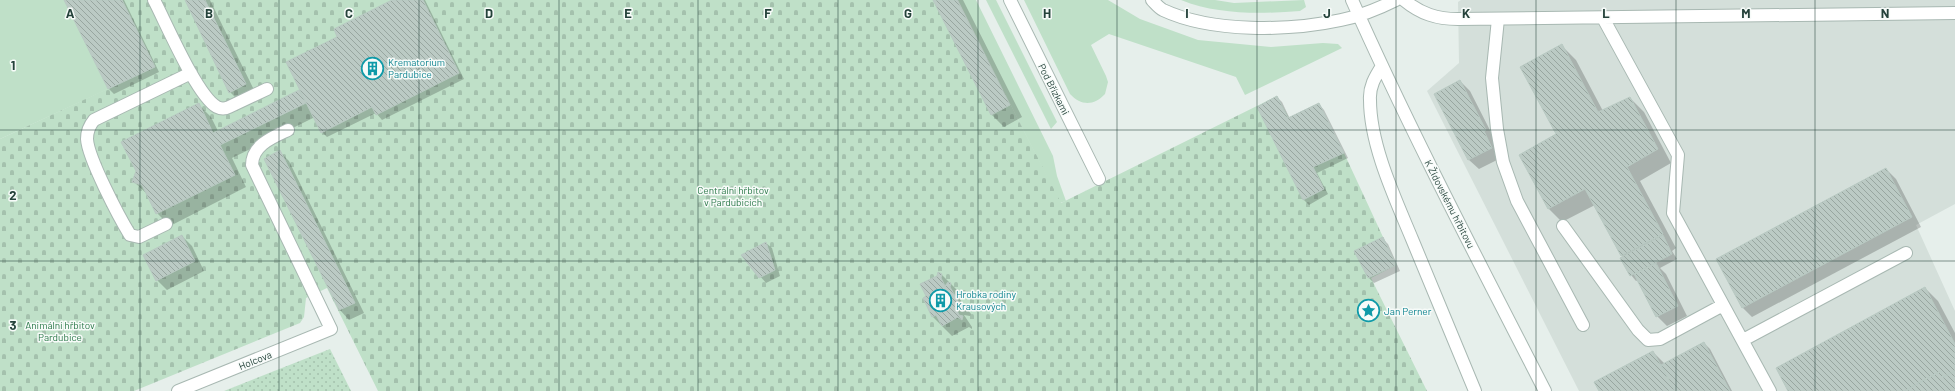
<svg xmlns="http://www.w3.org/2000/svg" width="1955" height="391" font-family="Barlow,sans-serif">
<style>
.built{fill:#d4dfda}
.grass{fill:#bfe0c8}
.cemetery{fill:url(#cemetery-stones)}
.garden{fill:url(#garden-dots)}
.shadow{fill:#0003}
.building{fill:url(#building-back-hatch);stroke:#b8c9c2}
.lines{fill:none;stroke-linecap:round;stroke-linejoin:round}
.minor-casing{stroke:#a8b8b2;stroke-width:14}
.minor{stroke:#fff;stroke-width:12}
.grid{fill:none;stroke:#24423a;stroke-width:1;stroke-opacity:0.55}
.labels{text-anchor:middle;dominant-baseline:central;stroke-width:3;stroke-linejoin:round;paint-order:stroke}
.culture-label{font-size:10px;fill:#0d838f;stroke:#f7fbf9;text-anchor:start}
.street-label{font-size:10px;fill:#24423a;stroke:#f7fbf9}
.park-label{font-size:10px;fill:#2d7a4b;stroke:#f7fbf9}
.grid-label{font-size:13px;text-anchor:middle;font-weight:bold;fill:#24423a;stroke:#f7fbf9;stroke-width:3;stroke-linejoin:round;paint-order:stroke}
</style>
<defs>
<pattern id="cemetery-stones" width="16" height="16" patternUnits="userSpaceOnUse"><rect width="16" height="16" fill="#bfe0c8"/><path d="M2 7V4a2 2 0 0 1 4 0v3zM10 15v-3a2 2 0 0 1 4 0v3z" fill="#a4c1ad"/></pattern>
<pattern id="garden-dots" width="8" height="8" patternUnits="userSpaceOnUse"><rect width="8" height="8" fill="#bfe0c8"/><path d="M2 2h.1M6 6h.1" fill="none" stroke="#a4c1ad" stroke-width="1.8" stroke-linecap="round"/></pattern>
<pattern id="building-back-hatch" width="6" height="6" patternUnits="userSpaceOnUse"><rect width="6" height="6" fill="#bbcac4"/><path d="M-1 5l2 2M0 0l6 6M5-1l2 2" fill="none" stroke="#98a6a0"/></pattern>
</defs>
<rect width="100%" height="100%" fill="#e6efeb"/>
<path class="built" d="M1461,0H1955V204L1916,225L1955,311V391H1579L1427,91L1459,63L1458,2Z"/>
<path class="grass" d="M0,0H64L108,89L0,139Z
M958,0H976L1053,156L1057,176L1066,201L1060,203Z
M986,0H996L1057,122L1051,129Z
M1024,0H1108L1140,19L1198,40L1271,47L1323,43L1338,44L1342,48L1245,95L1236,77L1109,34L1091,45L1106,76L1108,82L1105,94C1094,106 1081,106 1070,94Z
M1181,0H1215L1234,3L1304,0L1306,7L1300,11C1261,14 1218,15 1181,0Z"/>
<path class="cemetery" d="M122,0H957L1061,203L1277,96L1289,118L1344,153L1396,265L1371,278L1427,391H378L327,288L306,298L304,317L300,323L134,391H0V139L154,67Z"/>
<path class="garden" d="M330,349L351,391H224Z"/>
<path class="shadow" d="M65,0H124L159,72L114,94L109,89Z
M187,0H210L256,94L240,102L230,92Z
M394,0H425L464,79L382,120L376,113L327,137L322,132L315,117L232,158L246,187L170,226L157,213L148,195L133,181L199,105L211,117L218,131L299,92L304,96L339,37Z
M935,0H963L1022,117L1004,127L991,114Z
M1562,46L1576,60L1603,111L1630,98L1644,112L1671,163L1640,181L1676,248L1672,251L1677,259L1660,268L1666,274L1687,316L1667,326L1657,316L1638,280L1636,281L1631,275L1623,257L1595,205L1562,222L1548,208L1558,135Z
M1460,81L1470,91L1495,140L1501,158L1479,169L1469,160Z
M1277,97L1282,102L1290,119L1319,104L1324,110L1348,158L1317,173L1328,194L1309,205L1303,199Z
M280,152L289,161L364,313L349,320L340,310Z
M1886,169L1896,179L1921,227L1752,317L1742,307Z
M182,236L192,246L204,271L167,290L157,280Z
M1382,238L1388,244L1400,271L1374,283L1369,278L1355,252Z
M766,243L772,248L780,276L766,283L743,256Z
M942,275L961,294L959,298L971,314L970,316L964,315L972,327V329L969,327L952,336L933,317L924,298Z
M1925,288L1938,301L1955,333V391H1789Z
M1704,343L1710,349L1732,391H1600L1653,352L1665,364Z"/>
<path class="building" d="M64,0H122L155,67L108,89Z
M185,0H205L246,84L229,93Z
M392,0H423L459,73L376,115L372,107L321,133L286,62L337,37L334,29Z
M933,0H957L1010,105L991,115Z
M1562,44L1598,112L1630,97L1658,149L1627,167L1663,234L1621,256L1585,189L1548,209L1519,155L1556,134L1520,67Z
M1460,80L1486,130L1484,131L1492,148L1468,160L1434,94Z
M299,90L306,103L220,145L235,175L156,214L142,185L132,182L136,171L121,142L199,103L213,133Z
M1277,96L1288,118L1319,103L1344,153L1313,167L1324,189L1303,200L1257,107Z
M280,150L355,303L339,310L264,159Z
M1886,168L1912,217L1742,308L1716,259Z
M182,235L195,261L156,281L143,255Z
M1663,235L1672,254L1630,276L1620,258Z
M1383,237L1396,265L1368,278L1354,251Z
M766,242L775,270L759,278L741,255Z
M1656,263L1678,306L1656,317L1634,274Z
M938,272L942,274L941,278L945,286L948,282L951,283L950,287L958,301L961,303L960,307L955,306L959,315L963,316L962,320L958,317L942,326L936,315L932,317L923,298L926,296L920,284L937,276Z
M1925,287L1955,344V371L1943,377L1941,371L1904,391H1788L1776,368Z
M1704,342L1730,391H1675L1661,365Z
M1653,351L1675,391H1599L1594,382Z
M1941,371L1943,377L1955,371V391H1904Z"/>
<g class="lines">
<defs>
<path id="minor" d="M154,0C166,23 197,96 217,107C221,109 225,109 229,107L267,89
M1010,0L1099,179
M1152,0C1155,3 1159,8 1163,10C1212,33 1290,31 1341,20C1361,16 1378,9 1396,0
M1352,0C1411,133 1479,262 1545,391
M1404,0C1421,14 1437,19 1458,19L1955,13
M1603,18L1678,155L1673,213L1770,391
M1498,19L1492,78L1497,129L1503,162L1517,201L1583,325
M1382,66C1375,77 1369,87 1370,100C1370,145 1395,198 1412,239C1433,290 1454,340 1475,391
M166,224L139,237L130,235C119,217 88,158 87,139C87,131 89,126 94,120L191,73
M1563,226L1638,330L1648,340L1660,339L1723,305
M1743,340L1906,253
M178,391L331,329L252,165C252,145 273,137 288,130"/>
</defs>
<use href="#minor" class="minor-casing"/>
<use href="#minor" class="minor"/>
</g>
<path class="grid" d="M140,0V391M279,0V391M419,0V391M559,0V391M698,0V391M838,0V391M978,0V391M1117,0V391M1257,0V391M1396,0V391M1536,0V391M1676,0V391M1815,0V391M0,130H1955M0,261H1955"/>
<defs>
<symbol id="building-ring" viewBox="-11 -11 22 22"><circle r="9.5" fill="#f7fbf9" stroke="#0f9aa8" stroke-width="1.5"/><path d="M-4-6H4V6H1V3H-1V6H-4ZM-2.5-4.3h1.7v1.8h-1.7ZM.8-4.3h1.7v1.8H.8ZM-2.5-1h1.7V.8h-1.7ZM.8-1h1.7V.8H.8Z" fill="#0f9aa8"/></symbol>
<symbol id="sight-ring" viewBox="-11 -11 22 22"><circle r="9.5" fill="#f7fbf9" stroke="#0f9aa8" stroke-width="1.5"/><path d="M0-6L1.8-2.2L6-1.7L2.9 1.2L3.7 5.4L0 3.3L-3.7 5.4L-2.9 1.2L-6-1.7L-1.8-2.2Z" fill="#0f9aa8"/></symbol>
</defs>
<g fill-rule="evenodd">
<use href="#building-ring" x="360" y="56" width="25" height="25"/>
<use href="#building-ring" x="928" y="288" width="25" height="25"/>
<use href="#sight-ring" x="1356" y="298" width="25" height="25"/>
</g>
<g class="labels">
<g class="culture-label">
<text x="388" y="62">Krematorium<tspan x="388" dy="12">Pardubice</tspan></text>
<text x="956" y="294">Hrobka rodiny<tspan x="956" dy="12">Krausových</tspan></text>
<text x="1384" y="311">Jan Perner</text>
</g>
<g class="street-label">
<text transform="translate(1054 89) rotate(63)">Pod Břízkami</text>
<text transform="translate(1450 204) rotate(63)">K Židovskému hřbitovu</text>
<text transform="translate(255 360) rotate(-22)">Holcova</text>
</g>
<g class="park-label">
<text x="733" y="190">Centrální hřbitov<tspan x="733" dy="12">v Pardubicích</tspan></text>
<text x="60" y="325">Animální hřbitov<tspan x="60" dy="12">Pardubice</tspan></text>
</g>
</g>
<g class="grid-label">
<text x="70" y="18">A</text>
<text x="209" y="18">B</text>
<text x="349" y="18">C</text>
<text x="489" y="18">D</text>
<text x="628" y="18">E</text>
<text x="768" y="18">F</text>
<text x="908" y="18">G</text>
<text x="1047" y="18">H</text>
<text x="1187" y="18">I</text>
<text x="1327" y="18">J</text>
<text x="1466" y="18">K</text>
<text x="1606" y="18">L</text>
<text x="1746" y="18">M</text>
<text x="1885" y="18">N</text>
<text x="13" y="70">1</text>
<text x="13" y="200">2</text>
<text x="13" y="330">3</text>
</g>
</svg>
